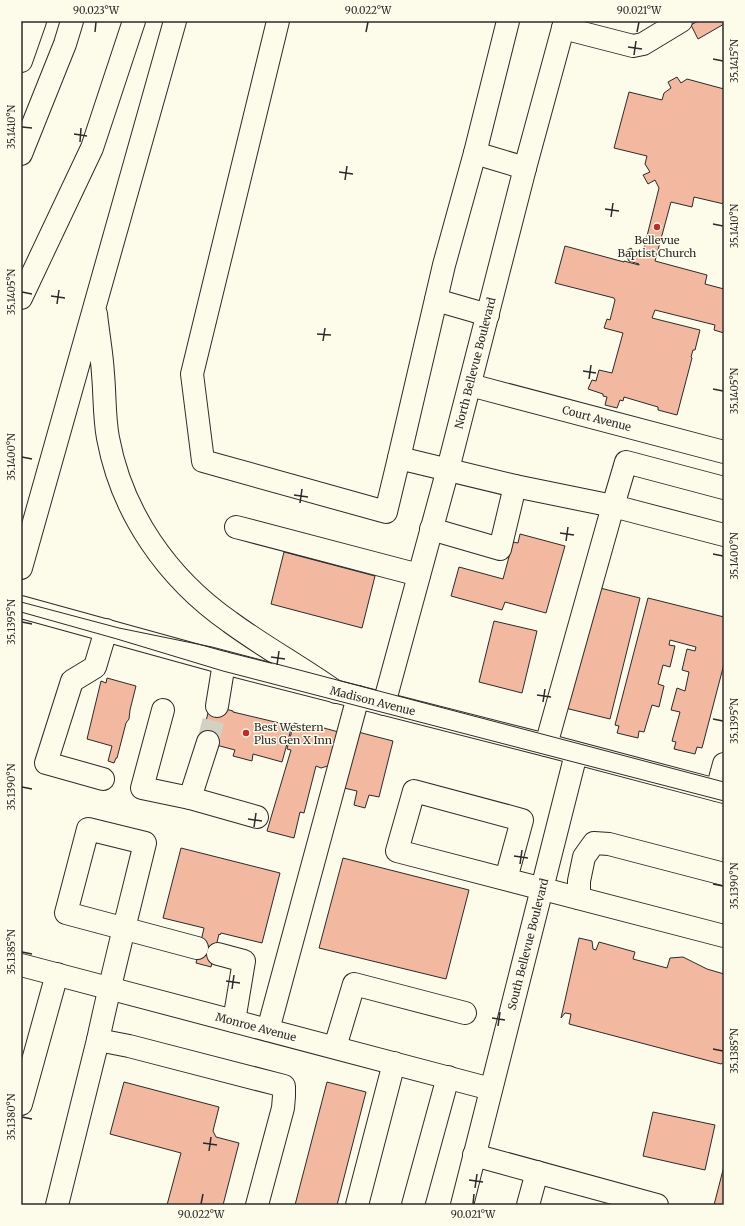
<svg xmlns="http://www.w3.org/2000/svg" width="745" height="1226" font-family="Merriweather,serif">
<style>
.building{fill:#f2b8a0;stroke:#2b2b2b}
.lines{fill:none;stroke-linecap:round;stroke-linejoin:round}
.minor-tunnel{stroke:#d3d1c4;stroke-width:22;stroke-dasharray:22 11;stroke-linecap:butt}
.minor-casing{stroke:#2b2b2b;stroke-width:24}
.highway-casing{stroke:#2b2b2b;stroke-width:24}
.minor{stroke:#fdfbea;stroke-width:22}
.highway{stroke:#fdfbea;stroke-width:22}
.tram{stroke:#2b2b2b;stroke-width:1}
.ticks{fill:none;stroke:#2b2b2b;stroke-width:1.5}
.poi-dot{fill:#c62828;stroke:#fdfbea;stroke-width:1.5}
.labels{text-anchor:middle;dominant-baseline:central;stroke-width:3;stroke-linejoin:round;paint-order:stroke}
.poi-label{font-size:11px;fill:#2b2b2b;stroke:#fdfbea}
.street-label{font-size:11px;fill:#2b2b2b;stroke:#fdfbea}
.neatline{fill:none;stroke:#2b2b2b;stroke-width:1.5}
.ticks-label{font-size:10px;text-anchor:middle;fill:#2b2b2b}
</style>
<rect width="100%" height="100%" fill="#fdfbea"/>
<path class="building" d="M698,21H724V24L698,39L691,25Z
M677,77L681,83L687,79L724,89V204L694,197L692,207L671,202L655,261L707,275L705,284L724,289V333L714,330L715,325L655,310L652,318L700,330L695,350H693L691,357L692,358L677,415L658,410V407L624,397L623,401L620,400L617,408L605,405L607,397L603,396V394L588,389L592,380L596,381L599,370L612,373L623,333L604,328L607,319L610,320L615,300L614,298L555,283L565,246L624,262V261L639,265V264L629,261L624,252L631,248L635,254L642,256L659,188L655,180L648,184L643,175L650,172L645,164L647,156L614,148L629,92L662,100L664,93L671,88L668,82Z
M520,534L565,546L546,613L505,602L502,610L451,596L459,567L503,579L513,542L518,543Z
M284,552L375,576L362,628L271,604Z
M596,587L640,598L610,719L565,708Z
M648,598L724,617V664L702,748L697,747L695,754L674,749L676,742L672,741L680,712L671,710L677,688L685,691L689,672L682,670L687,649L695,651L696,647L670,640L669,645L675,646L670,667L663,665L658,684L664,686L659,707L652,705L644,732L639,731L638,738L617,733L619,726L615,725Z
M494,621L537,631L522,693L479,682Z
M107,678L136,686L130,710L129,719L126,723L117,758H116L114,763L108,761L112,746L87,739L101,681L106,683Z
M210,705L233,711V712L292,726L282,762L253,754L252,761L233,756L235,750L201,741Z
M294,723L323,731L324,728L342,733L334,764L321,768L316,766L304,813L300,812L294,838L267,831L291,750L287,749Z
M358,732L393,741L379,797L369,795L365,808L354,805L357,791L344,788Z
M181,848L280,873L262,943L221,933L220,935L219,934L211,967L196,963L204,928L163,918Z
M343,858L469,890L446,979L319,948Z
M579,938L592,941L593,949L596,950L599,942L635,952L633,959L667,968L670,958L683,957L707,969L724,974V1062L721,1064L569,1024L571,1014L565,1013L561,1018Z
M124,1082L219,1107L213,1131L216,1137L239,1143L223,1205H167L181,1153L110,1134Z
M327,1082L366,1092L337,1205H295Z
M653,1112L715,1125L705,1170L643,1156Z
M724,1166V1205H714Z"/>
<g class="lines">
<path class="minor-tunnel" d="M208,742L217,706"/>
<defs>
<g id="minor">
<path d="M278,21L192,374L203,461L386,512L399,458L515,486L613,506L546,745"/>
<path d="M563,28L633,46L643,44L681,21"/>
<path d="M475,153L525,168"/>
<path d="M436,300L488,315"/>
<path id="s1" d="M470,385L724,452"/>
<path d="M399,458L444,265L475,153L508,21"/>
<path d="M724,488L626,462L613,506L724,535"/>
<path d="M236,527L419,575"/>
<path d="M431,529L500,549L515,486"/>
<path id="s2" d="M21,607L224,663L546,745L724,792"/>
<path id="s3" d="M384,704L448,469L525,168L565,21"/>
<path d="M217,706L224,663"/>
<path d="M163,710L142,788L190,798L208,742"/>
<path d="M103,779L46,763L72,681L95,667L106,630"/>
<path d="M717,790L724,764"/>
<path d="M190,798L257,817"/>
<path d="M506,879L522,820L414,791L397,851L724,936"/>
<path d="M579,898V881L584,857L594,843L609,844L724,874"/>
<path d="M218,954L244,961L234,1021"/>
<path id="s4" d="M21,965L491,1089"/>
<path d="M268,1030L358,697"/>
<path d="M98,1040C112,974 129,909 145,843L88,829L66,913L197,948"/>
<path d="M335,1047L354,984L465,1013"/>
<path d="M21,1104L57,974"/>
<path d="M474,1155L657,1205"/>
<path d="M57,1205L98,1040L129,1046L284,1086V1096L283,1108L257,1205"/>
<path d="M357,1205L394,1063"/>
<path d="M413,1205L448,1077"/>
<path id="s5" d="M462,1205L576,754"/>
<path d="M528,1205L537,1172"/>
</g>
<path id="highway" d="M21,61L35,21
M21,154L65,44L72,21
M21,298L92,148L134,21
M96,314C98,334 102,354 103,374C105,395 104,417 108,438C122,513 167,578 230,622C264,647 301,667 336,692
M21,568L175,21"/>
</defs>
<use href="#minor" class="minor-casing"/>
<use href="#highway" class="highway-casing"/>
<use href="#minor" class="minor"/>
<use href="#highway" class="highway"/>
<path class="tram" d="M21,602L119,628L212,647L724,782
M21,612L117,639L223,671L724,801"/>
</g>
<path class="ticks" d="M95,32L96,22M366,32L368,22M637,32L639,22M628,47L642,49M634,55L636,41M713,59L723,61M22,127L32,128M74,134L87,136M80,142L81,128M339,172L353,174M345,180L347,166M605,209L619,211M611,217L613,203M713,224L723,226M22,292L32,294M51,296L65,298M57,304L59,290M317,334L331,335M323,341L325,328M583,371L596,373M589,379L591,365M713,389L723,391M22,457L32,459M294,495L308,497M300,503L302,489M560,533L574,535M566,541L568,527M713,554L723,556M22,622L32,624M271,657L285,659M277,665L279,651M537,695L551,697M543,702L545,689M713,719L723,721M22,787L32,789M248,819L262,821M254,827L256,813M514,856L528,858M520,864L522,850M713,884L723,886M22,952L32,954M226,981L240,983M232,989L234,975M492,1018L505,1020M498,1026L500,1012M713,1049L723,1051M22,1117L32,1119M203,1143L217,1145M209,1151L211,1137M469,1180L483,1182M475,1188L477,1174M201,1204L203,1194M473,1204L474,1194"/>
<g class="poi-dot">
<circle cx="657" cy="227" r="4"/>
<circle cx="246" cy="733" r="4"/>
</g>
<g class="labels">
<g class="poi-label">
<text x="657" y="240">Bellevue<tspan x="657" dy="13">Baptist Church</tspan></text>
<text x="254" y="727" text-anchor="start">Best Western<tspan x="254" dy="13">Plus Gen X Inn</tspan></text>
</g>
<g class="street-label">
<text stroke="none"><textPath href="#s3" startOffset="353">North Bellevue Boulevard</textPath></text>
<text stroke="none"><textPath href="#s1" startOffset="131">Court Avenue</textPath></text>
<text stroke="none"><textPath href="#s2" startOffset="364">Madison Avenue</textPath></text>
<text stroke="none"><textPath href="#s5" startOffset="269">South Bellevue Boulevard</textPath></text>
<text stroke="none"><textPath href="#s4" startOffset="243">Monroe Avenue</textPath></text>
</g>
</g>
<rect width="745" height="1226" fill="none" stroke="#fdfbea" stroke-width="44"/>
<rect x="22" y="22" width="701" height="1182" class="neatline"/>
<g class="ticks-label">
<text x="96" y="14">90.023°W</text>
<text x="368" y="14">90.022°W</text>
<text x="639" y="14">90.021°W</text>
<text transform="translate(734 61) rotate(-90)" y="4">35.1415°N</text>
<text transform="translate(11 127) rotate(-90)" y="4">35.1410°N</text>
<text transform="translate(734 226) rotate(-90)" y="4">35.1410°N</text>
<text transform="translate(11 292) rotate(-90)" y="4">35.1405°N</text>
<text transform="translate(734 391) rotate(-90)" y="4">35.1405°N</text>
<text transform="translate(11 457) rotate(-90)" y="4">35.1400°N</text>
<text transform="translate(734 556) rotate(-90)" y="4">35.1400°N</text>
<text transform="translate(11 622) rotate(-90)" y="4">35.1395°N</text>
<text transform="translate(734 721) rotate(-90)" y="4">35.1395°N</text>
<text transform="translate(11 787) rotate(-90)" y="4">35.1390°N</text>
<text transform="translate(734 886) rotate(-90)" y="4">35.1390°N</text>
<text transform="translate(11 952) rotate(-90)" y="4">35.1385°N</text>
<text transform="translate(734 1051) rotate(-90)" y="4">35.1385°N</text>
<text transform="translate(11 1117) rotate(-90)" y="4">35.1380°N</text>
<text x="201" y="1218">90.022°W</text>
<text x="473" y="1218">90.021°W</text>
</g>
</svg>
